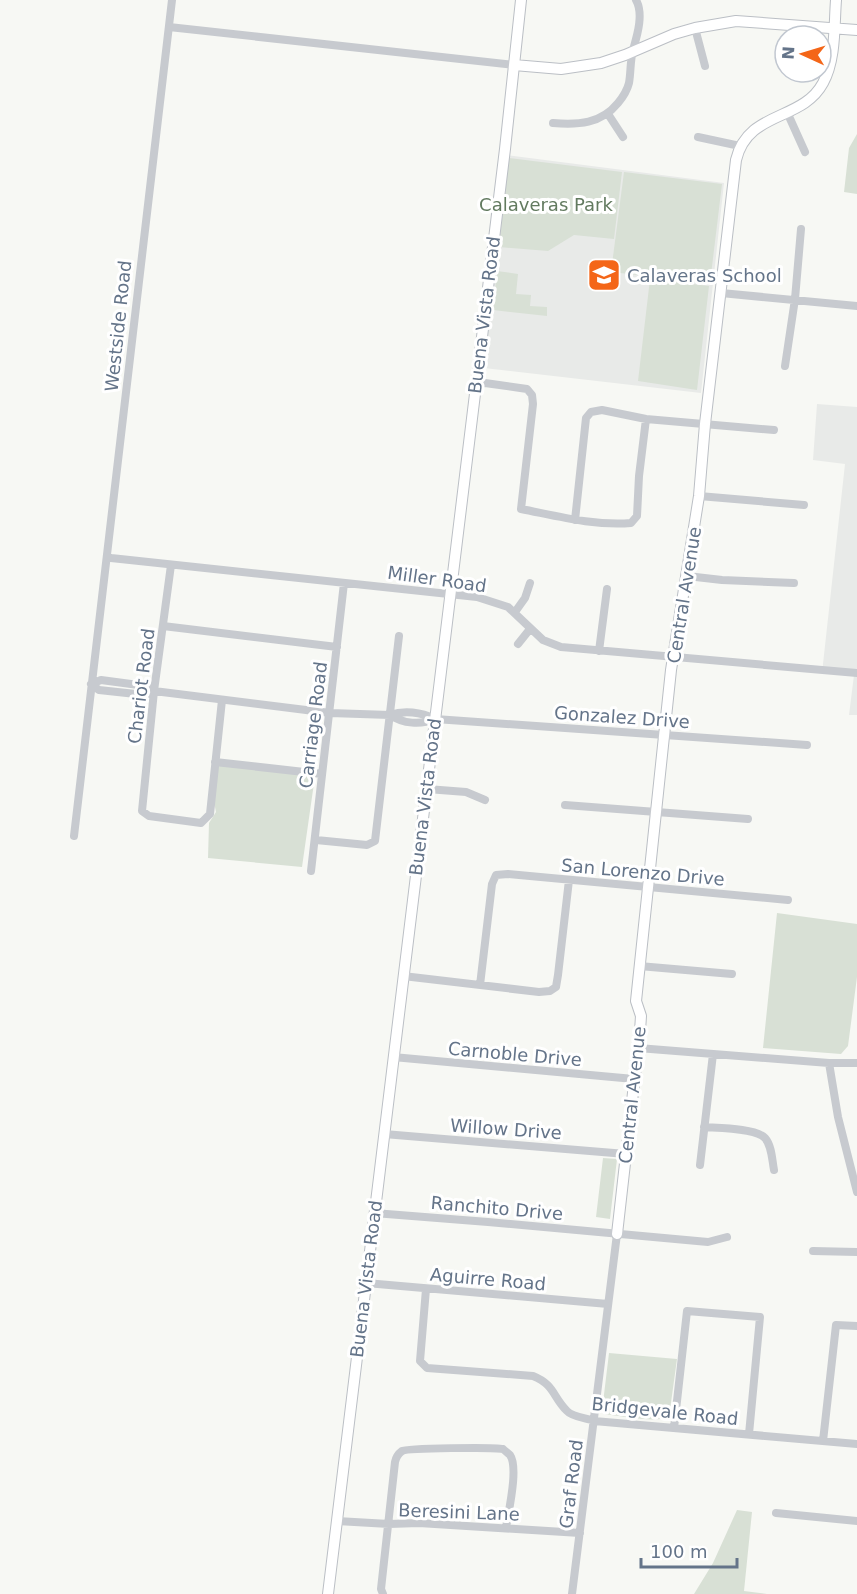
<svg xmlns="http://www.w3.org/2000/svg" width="857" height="1594" font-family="'DejaVu Sans',sans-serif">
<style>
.built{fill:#e8eae8}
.green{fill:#d8e0d5}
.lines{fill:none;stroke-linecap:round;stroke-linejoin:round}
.secondary-casing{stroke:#bbbfc5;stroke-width:12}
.street{stroke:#c7cacf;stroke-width:8}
.secondary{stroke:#fff;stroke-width:10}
.labels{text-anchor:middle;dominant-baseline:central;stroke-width:6;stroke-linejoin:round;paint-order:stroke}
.park-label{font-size:18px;fill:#627a5f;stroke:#fff}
.poi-label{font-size:18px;fill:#647489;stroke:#fff;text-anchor:start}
.street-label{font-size:18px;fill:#647489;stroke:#fff}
</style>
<rect width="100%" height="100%" fill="#f7f8f4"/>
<path class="built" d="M507,155L724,183L701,393L484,368Z
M817,404L857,407V715H849L854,675L822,673L845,464L813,460Z"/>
<path class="green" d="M857,134V194L844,192L849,148Z
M509,158L622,172L614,239L574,235L548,251L499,247Z
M624,172L722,184L710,283L611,272Z
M497,271L518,274L516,294L531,295L530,306L547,307V316L493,310Z
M650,279L709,286L697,390L638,381Z
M217,765L310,776L314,783L302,867L208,858L209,823L216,812L213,797Z
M777,913L857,924V977L848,1046L841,1054L763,1048Z
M603,1158L617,1159L610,1219L596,1217Z
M609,1353L677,1359L669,1417C657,1423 620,1416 605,1414L602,1411Z
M737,1510L752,1512L744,1591L767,1594H694L713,1563Z"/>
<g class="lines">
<defs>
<path id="secondary" d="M514,65L561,69L601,63L625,55L674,34L695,28L736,21L857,30
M617,1234L640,1031L641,1016L636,1001L671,670L699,496L705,424L736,160C748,110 802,122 823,83C836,59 834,26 836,0
M328,1594L505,149L521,0"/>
</defs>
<use href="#secondary" class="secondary-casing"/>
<path class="street" d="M169,27L514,65
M695,28L705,66
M787,112L805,152
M608,114L623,137
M553,123C578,125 601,124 618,103C623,97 627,91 629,83C631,72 630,61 633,50C637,36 644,14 636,0
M698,137L740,146
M721,293L857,306
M785,366L795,299L801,229
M475,385L485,383L527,389L532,395L533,404L521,509C557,516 594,526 631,523L637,516L639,476L646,419
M699,496L804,505
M575,520L586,418L591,412L602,410L646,419L774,430
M107,556L111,558L477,597L508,607L543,640L561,647L857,673
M171,565L154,691L142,811L149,816L201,823L210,814L222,700
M687,576L722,580L794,583
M515,612L525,598L530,583
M163,626L337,647
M518,644L530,629
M599,651L607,589
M101,680L146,686L154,691L145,695L99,690L91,684Z
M154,691L330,713L390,715
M435,719C421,725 403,724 390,715C404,710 421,712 435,719L807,745
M215,762L322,774
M427,789L466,792L485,800
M565,805L748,819
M74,836L172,0
M316,840L367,845L375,841L399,636
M311,871L344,583
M639,966L732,974
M403,976L539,992L550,991L556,987L558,975L569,880
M480,985L492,884L496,875L508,874L788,900
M638,1048L829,1063H857
M393,1057L634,1079
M829,1063L838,1117L857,1192
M704,1127C718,1128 756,1128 765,1138C772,1146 772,1160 774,1170
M384,1134L626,1154
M700,1165L713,1054
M374,1213L488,1222L708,1242L727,1237
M813,1251L857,1252
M366,1283L608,1304
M426,1289L420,1361L427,1368L533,1376C555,1385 552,1396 567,1411C572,1417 586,1418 594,1421L857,1444
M674,1428L687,1311L760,1317L749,1434
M823,1441L836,1325L857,1326
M776,1513L857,1521
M337,1521L389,1524L419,1523L580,1533
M383,1594L381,1589L395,1462C396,1457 398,1454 402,1451C407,1448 495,1447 503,1449C504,1450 509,1454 510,1455C519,1468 508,1513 506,1528
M572,1594L617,1234"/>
<use href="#secondary" class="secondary"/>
</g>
<defs>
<symbol id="school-square" viewBox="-11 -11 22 22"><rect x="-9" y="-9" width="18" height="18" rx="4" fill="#f46618" stroke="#fff"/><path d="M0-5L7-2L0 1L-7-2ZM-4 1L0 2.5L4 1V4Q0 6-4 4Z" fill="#fff"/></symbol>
</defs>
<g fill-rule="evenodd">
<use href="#school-square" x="585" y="256" width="38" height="38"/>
</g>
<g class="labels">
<g class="park-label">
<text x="546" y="204">Calaveras Park</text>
</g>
<g class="poi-label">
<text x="627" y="275">Calaveras School</text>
</g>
<g class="street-label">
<text transform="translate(484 315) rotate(-83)">Buena Vista Road</text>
<text transform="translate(118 326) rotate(-84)">Westside Road</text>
<text transform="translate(437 579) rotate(8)">Miller Road</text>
<text transform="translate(684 595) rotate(-81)">Central Avenue</text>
<text transform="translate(141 686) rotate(-83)">Chariot Road</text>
<text transform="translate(622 717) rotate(4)">Gonzalez Drive</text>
<text transform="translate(313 725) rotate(-83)">Carriage Road</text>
<text transform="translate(425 797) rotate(-83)">Buena Vista Road</text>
<text transform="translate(643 872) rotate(5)">San Lorenzo Drive</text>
<text transform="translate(515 1054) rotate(5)">Carnoble Drive</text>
<text transform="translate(632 1095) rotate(-84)">Central Avenue</text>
<text transform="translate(506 1129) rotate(4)">Willow Drive</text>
<text transform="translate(497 1208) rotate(5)">Ranchito Drive</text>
<text transform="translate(366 1279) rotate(-83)">Buena Vista Road</text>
<text transform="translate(488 1279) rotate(5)">Aguirre Road</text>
<text transform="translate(665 1411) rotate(6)">Bridgevale Road</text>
<text transform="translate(571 1484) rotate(-83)">Graf Road</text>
<text transform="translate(459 1512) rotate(2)">Beresini Lane</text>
</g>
</g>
<g transform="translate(803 54) rotate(274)"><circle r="28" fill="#ffffff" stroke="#c1c7d0" stroke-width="1.5"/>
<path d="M0-4.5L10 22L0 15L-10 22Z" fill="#f46618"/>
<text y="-9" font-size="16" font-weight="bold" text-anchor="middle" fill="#647489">N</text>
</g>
<path d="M641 1558v9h96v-9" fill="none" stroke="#647489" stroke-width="3"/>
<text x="650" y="1558" font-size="18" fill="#647489" stroke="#ffffff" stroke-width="4.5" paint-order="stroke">100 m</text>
</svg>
